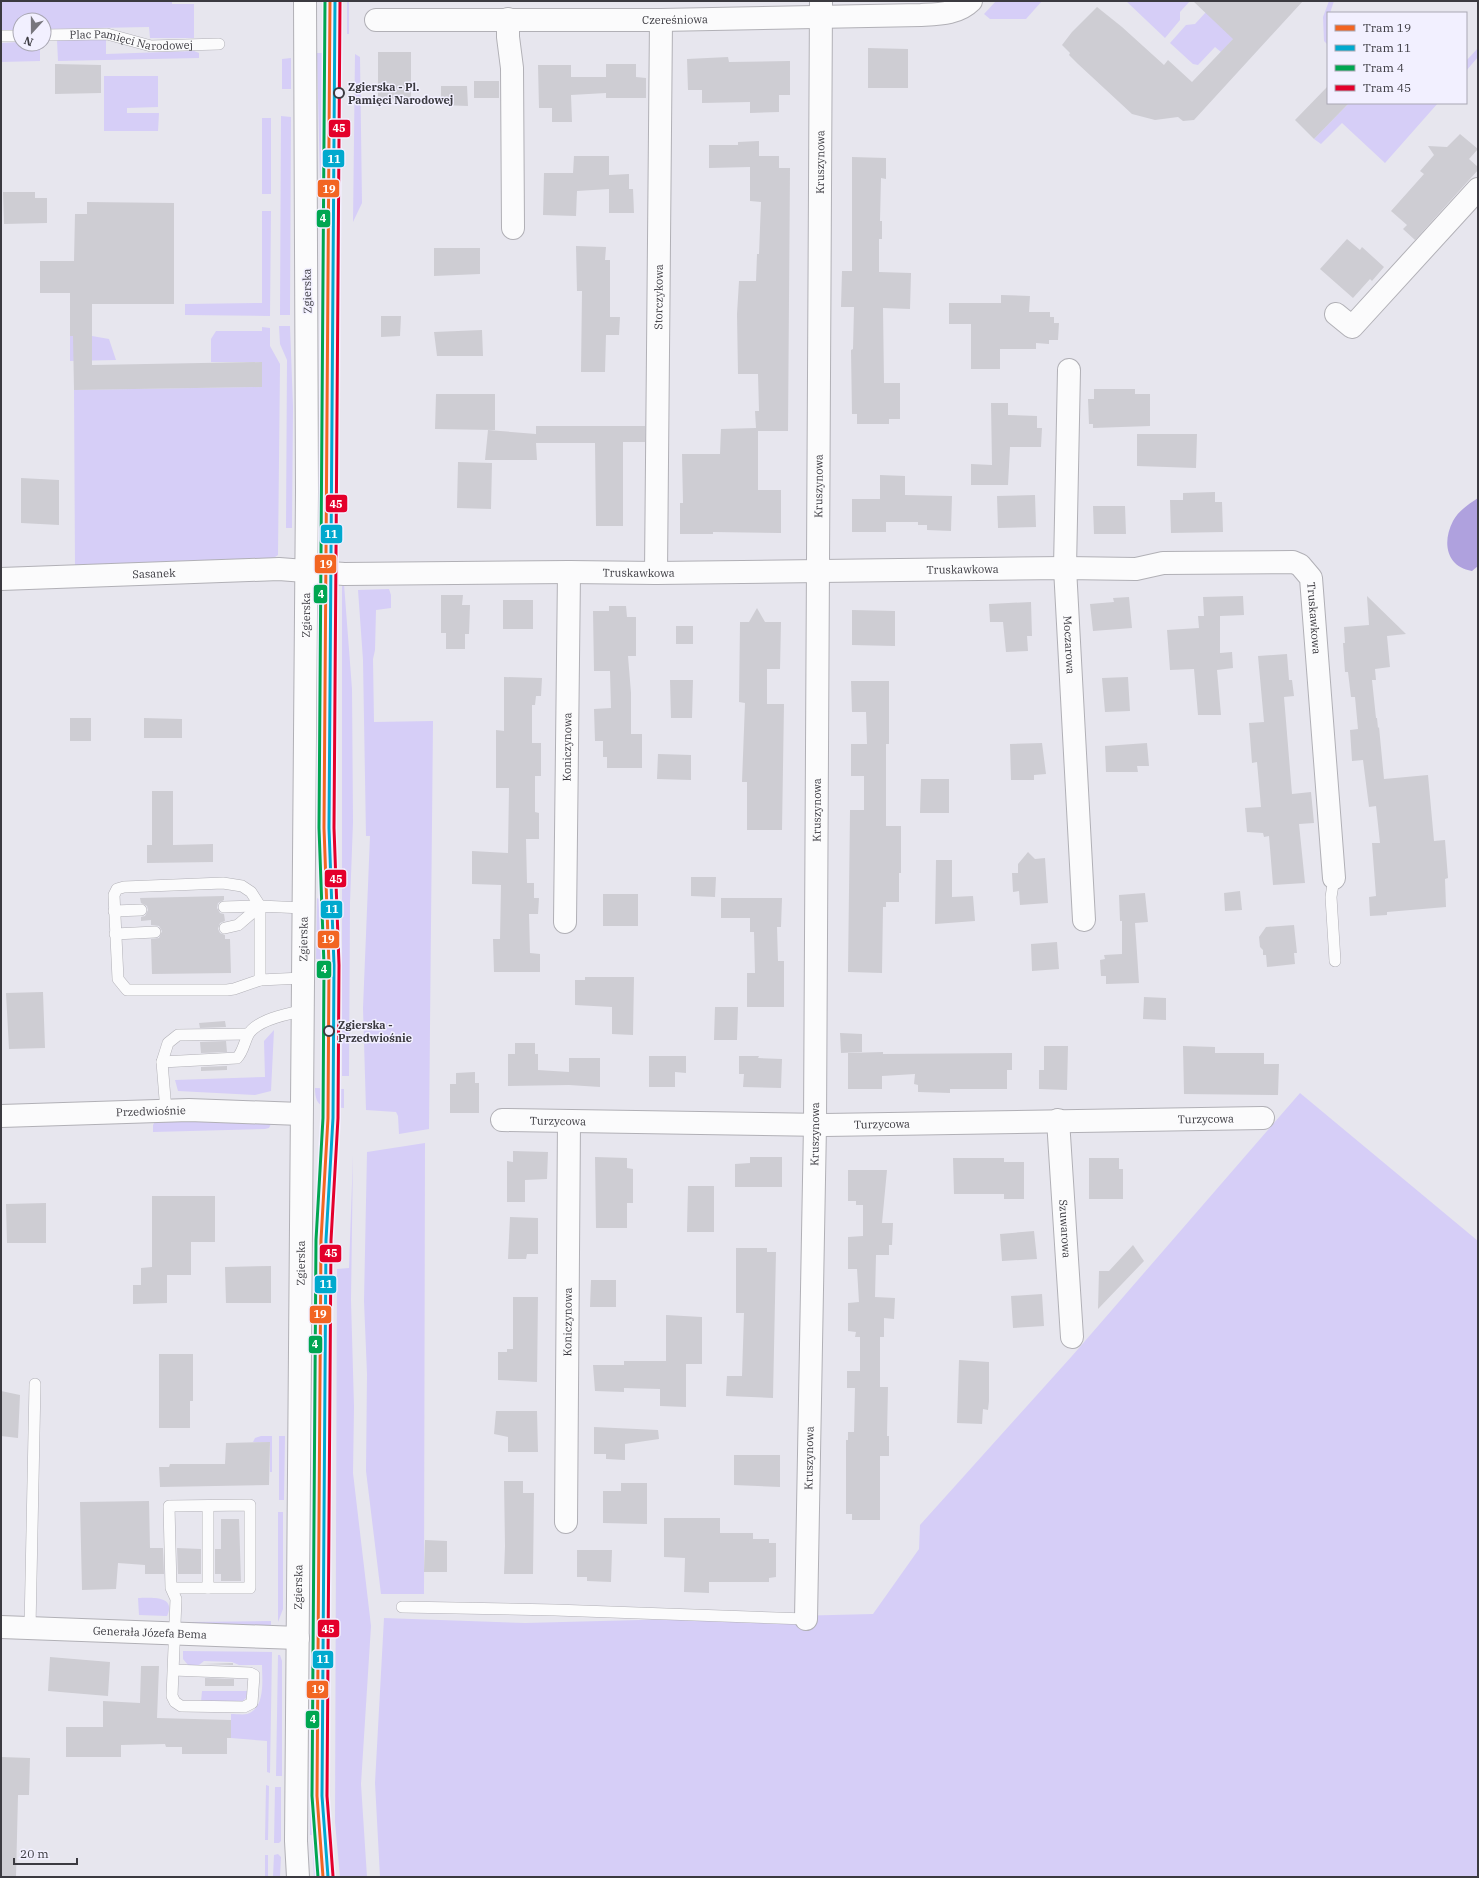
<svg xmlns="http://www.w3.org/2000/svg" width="1479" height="1878" font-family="'IBM Plex Serif',serif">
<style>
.green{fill:#d6cef7}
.water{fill:#afa1de}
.building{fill:#cecdd3}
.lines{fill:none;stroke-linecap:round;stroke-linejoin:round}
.service-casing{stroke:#b1b0b6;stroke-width:12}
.minor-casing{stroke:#b1b0b6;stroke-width:24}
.secondary-casing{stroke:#b1b0b6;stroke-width:24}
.service{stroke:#fbfbfc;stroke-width:11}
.minor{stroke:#fbfbfc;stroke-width:22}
.secondary{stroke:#fbfbfc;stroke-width:22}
.tram-1-casing{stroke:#f2f0ff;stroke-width:6}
.tram-2-casing{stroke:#f2f0ff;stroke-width:6}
.tram-3-casing{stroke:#f2f0ff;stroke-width:6}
.tram-4-casing{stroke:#f2f0ff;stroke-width:6}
.tram-1{stroke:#f26522;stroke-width:3}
.tram-2{stroke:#00a9ce;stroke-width:3}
.tram-3{stroke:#00a651;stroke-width:3}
.tram-4{stroke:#e4002b;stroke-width:3}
.stop-dot{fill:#f2f0ff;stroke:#3b3a40;stroke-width:2}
.labels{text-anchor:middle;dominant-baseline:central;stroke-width:3;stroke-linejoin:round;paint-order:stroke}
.street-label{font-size:11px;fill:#3b3a40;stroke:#f2f0ff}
.stop-label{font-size:11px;font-weight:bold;fill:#3b3a40;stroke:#f2f0ff;text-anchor:start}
.line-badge{stroke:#f2f0ff;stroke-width:1.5}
.badge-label{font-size:11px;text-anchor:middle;font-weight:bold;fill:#fff}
</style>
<rect width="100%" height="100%" fill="#e7e6ee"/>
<path class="green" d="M1,1H172V4H194V38H150L149,27L44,29V20H20V30H1Z
M347,1H349V34H347Z
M996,1H1042L1026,19H990L984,14Z
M1126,1H1190L1180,12V20L1165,38Z
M1329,1H1334L1330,13H1328V45L1324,41L1323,17Z
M1206,12L1234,38L1221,52L1215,47L1198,65L1193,64L1170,43L1186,25L1195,24Z
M57,40H106V54L194,51L199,53V58L58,61Z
M20,42V44H40V61L1,62V43Z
M1478,48V57L1466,71V61Z
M317,53H326L324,272L322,263Z
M355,54L360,57L362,203L353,222Z
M291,58V89H282V59Z
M104,76H158V107L127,108V113H159L158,131H104Z
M1349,103H1438L1385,163L1342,123L1321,144L1314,139Z
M281,116L291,117L290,315H280Z
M262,118H271V194H262Z
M262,211H271L270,316L185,315V304L262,303Z
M279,326H290L293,407L292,528H286L287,360L280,344Z
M262,327L270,328V346L280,364L278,555L272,559L75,566L74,390L262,387V362H211V339L216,331H262Z
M70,336H92L109,339L116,360L70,361Z
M342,584H344L352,689L353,822L350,903L349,1076H342Z
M389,589L391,595V608L376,610L375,650L373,659L374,722L433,721L429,1129L399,1134L398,1116L396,1112L366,1110L363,1008L370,836H366L363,660L358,590Z
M317,898L321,900L325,959H316Z
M274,1030L271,1091L255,1095L178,1091L175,1080L265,1077L264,1041Z
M315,1088L344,1089V1108C325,1106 315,1110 315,1088Z
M1300,1093L1478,1241V1877H380L375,1783L384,1618L525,1623L873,1614L919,1549L920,1525L1072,1356Z
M156,1120L271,1124L269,1128L265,1129L153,1132V1125Z
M425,1143L424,1594H381L366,1471L367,1374L364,1301L367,1152Z
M353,1155L351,1300L354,1407L353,1473L371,1626L361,1784L367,1877H340L335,1822L337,1269L349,1268Z
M261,1436H272V1472H270V1442H253L255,1438Z
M279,1436H285L284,1500H279Z
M278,1512H283V1609L278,1622Z
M138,1598C150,1598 177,1595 167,1616L139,1615Z
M271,1621V1626L194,1624L191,1622Z
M183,1651L272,1652L270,1773L267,1772V1741L231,1738V1714C236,1714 243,1715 247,1714C266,1708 262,1679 262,1665H239L232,1662L204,1661L199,1665H188L183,1659Z
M278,1655H280L282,1661V1776H276Z
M202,1691H247L246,1698L242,1702H201Z
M266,1785L269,1786L268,1840H265Z
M275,1787H281V1841L279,1843H274Z
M310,1788L317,1872L318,1877H314L312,1835H310Z
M278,1854L281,1857L280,1877H273L274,1855Z
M265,1855H268V1877H265Z"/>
<path class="water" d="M1478,498V566L1472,571C1446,567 1442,542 1453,521C1458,511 1469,504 1478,498Z"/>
<path class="building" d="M1193,1H1303L1194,120L1183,121L1178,117L1155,120L1132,114L1078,64L1069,55L1070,53L1062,45L1072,32L1097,7L1122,27L1164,65L1168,60L1192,82L1233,39Z
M868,48L908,49V88H868Z
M378,52H411V99L378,98Z
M728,57L729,62L790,61V95H779V112L750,113V102L702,103V90H688L687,59Z
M55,64L101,65V93L55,94Z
M606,64H636V77L646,78V98H606V93L571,95L572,122H552V108H539L538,65H571V77H606Z
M474,81H499V98H474Z
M441,86H467L468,106L441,105Z
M1328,86V103H1349L1314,139L1295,120Z
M1460,134L1478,149L1469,159L1478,167V170L1415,240L1403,229L1407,225L1391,211L1424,174L1420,171L1434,155L1428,146L1447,147Z
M759,141V156H779V168H790L788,431H758V490H781V533L713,532V534H680V503H683L682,454H720L721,429L756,428L755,411H759L758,374H738L737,314L739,281H756L757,254H759L761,202L750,201V167L709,168V145H738V142Z
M574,156H609V175L629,174V189H633L634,213H609V182V189L577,191L576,216L543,215L544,173H573Z
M852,157L886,158V179L881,178L880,221H882V239H879V272L911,273L910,309L883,308L884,383H900V419H889V424H857V414H852L851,350L853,349L854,307H841L842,271H852Z
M3,192H35V198H47V223L4,224Z
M87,202L174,203V304H92V365L262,362V387L74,390L73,336H70V293H40V261H74L75,214H87Z
M1347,239L1360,250L1362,247L1384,267L1372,281L1370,279L1353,298L1320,269Z
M576,246L606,247L605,260H610V317H620L619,335H606L605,372H581L582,291H577Z
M434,248H480V274L434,276Z
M1001,295L1030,296L1029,312H1050V317H1054V323H1059L1058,340H1049V344L1036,343V349H1000V369H971V324H949V303H1001Z
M381,316H401L400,336L381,337Z
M482,330L483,356H437L434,332Z
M1094,389H1135V394H1150V426L1093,428V424H1089L1088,399H1094Z
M436,394H495V430L435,429Z
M991,403H1008V415L1037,416V428H1042L1041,447H1010L1008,485H971V464L992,465Z
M536,426H645V442H623V526H596L595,443H536L537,460H485L488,430L536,434V442Z
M1137,434H1197L1196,468L1137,466Z
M458,462L492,463L491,509L457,508Z
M880,475L905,476V495L952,496L951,531L927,530V525H918V522H886V532H852V499H880Z
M21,478L59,480V525L21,523Z
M1215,492V502H1222L1223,532L1171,533L1170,500H1183V493Z
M1035,495L1036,527L998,528L997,496Z
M1093,506H1125L1126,534H1094Z
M441,595H463L462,605H470L469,634H465V649H446V633H441Z
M1243,596L1244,615L1220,616V653L1232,652L1233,668L1217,670L1221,715H1198L1194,669L1170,670L1167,630L1199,628L1198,616H1204L1203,597Z
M1367,596L1406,634L1387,636L1390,667L1375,669L1376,680H1372L1376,718H1377L1378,728L1379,727L1384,779L1428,775L1434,841L1445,840L1448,878L1445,879L1446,907L1387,912V915L1370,916L1369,897L1376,896L1372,843H1380L1376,806L1369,807L1363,760L1352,761L1350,730L1358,729L1355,697H1351L1348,672H1345L1343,643H1345L1344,627L1369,625Z
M1129,597L1132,628L1093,631L1090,604L1114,602L1113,598Z
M503,600H533V629H503Z
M1031,602L1032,636H1027L1028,651L1006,652L1003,622H990L989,604Z
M609,606H626L627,617H636V656H628L631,693V734H642V768H607V757H603V741H595L594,709L611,708L610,671H594L593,611H609Z
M757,608L765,622H781L780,669H767V704H784L782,830H747V782H742L745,703L739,702L740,622H749Z
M852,610L895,611V646L852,645Z
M676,626H693V644H676Z
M1287,654L1289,680H1292L1294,696L1284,697L1292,794L1311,792L1314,823L1299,824L1305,883L1273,885L1269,836L1264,837L1263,833L1247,832L1245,808L1261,807L1257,762L1252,763L1249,723L1264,722L1258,656Z
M504,677L542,678L541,696H536L535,705H532V743H541V776H535V812L539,813V839H526L527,883H534V898H539L538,914H529L530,953L540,954V972H494L493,939H500L501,885L472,884V851L508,853L509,788H496V730L504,731Z
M1128,677L1130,711L1105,712L1102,678Z
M670,680H693L692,718H671Z
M851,681H889V744H886V826H901V873H899V902H886V907H883L882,973L848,972L850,810H864V776H851V744H867L866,712H852Z
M70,718H91V741H70Z
M144,718L182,719V738H144Z
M1042,743L1046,774L1034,775V780H1011L1010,744Z
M1147,743L1149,766H1137L1138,772H1106L1105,746Z
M658,754L691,755V780L657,779Z
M921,779H949V813H920Z
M152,791H173V845L213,844V862L147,863V845H152Z
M1028,852L1035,859L1045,858L1048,903L1020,905L1019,891L1013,892L1012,873H1018V864Z
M936,860H952V897L973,896L975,921L935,924Z
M691,877H716L715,897L691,896Z
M1240,891L1242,910L1225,911L1224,893Z
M1145,893L1148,922L1135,923L1139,983L1106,984V976H1101L1100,960L1105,959L1104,955L1122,954V921H1120L1119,895Z
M603,894H638V926H603Z
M224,896V900L218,903L217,908L220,913L224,914L225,921L220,923L218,929L220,933L225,935V939H230L231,973L152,974L151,939L159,938L162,931L159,926L151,925V920L141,921V917L145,916L148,910L147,906L141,903L140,898Z
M721,898H782L781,927H777L778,961H784V1007H747V973H755L754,932H750V918H721Z
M1294,925L1297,953H1294L1295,964L1267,967L1266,955H1263V950L1260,947L1259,937L1266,927Z
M1057,942L1059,969L1032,971L1031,944Z
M585,977H634L633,1035L612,1034V1007L575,1005V980H585Z
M43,992L45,1048L9,1049L6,993Z
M1144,997L1166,998V1020L1143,1019Z
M715,1007H738L737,1040H714Z
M225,1021L226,1027L200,1028L199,1023Z
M840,1033L862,1034V1052L841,1053Z
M226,1041L227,1052L201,1053L200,1042Z
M515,1043H535V1054H538V1070L569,1072V1058H600V1087L569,1085L508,1086V1054H515Z
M1044,1046H1068L1067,1090L1039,1089V1070H1044Z
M1183,1046L1215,1047V1053H1264V1064H1279L1278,1095L1184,1094Z
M883,1052V1054L1012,1053V1070H1007V1089H950V1093L918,1092V1085L914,1084L915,1074L882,1076V1089H848V1053Z
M649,1056H686V1073L675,1072V1087H649Z
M739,1056H759L758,1058L782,1059L781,1088L743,1087L744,1074H739Z
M227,1066V1070L201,1071V1067Z
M475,1072V1083H479V1113H450V1084H456V1073Z
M513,1151L548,1152L547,1179L525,1180V1202H507V1161L513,1162Z
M595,1157L627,1158V1168L633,1169V1203H627V1228H596Z
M750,1157H782V1187H735V1164L750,1163Z
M953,1158H1004V1162H1024V1199H1004V1194H954Z
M1089,1158H1119V1169H1123V1199H1089Z
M848,1170H887L882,1223H893L892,1245H889V1255H876L875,1297L895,1298L894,1319L884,1318V1337H880V1387H888L887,1436H889V1456H880V1520H852V1514H846V1440H848V1432H854L855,1388H847V1371H860V1337H855L856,1332L848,1331V1303L859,1302L857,1269H848V1237L863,1236V1205H856V1201H848Z
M688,1186H714V1232H687Z
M152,1196H215V1242H191V1275H167V1303L133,1304V1285H141V1268L152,1267Z
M46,1203V1243H7L6,1204Z
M510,1217L538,1218V1254H527L526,1259H508Z
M1034,1231L1037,1259L1002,1261L1000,1234Z
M1133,1245L1144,1261L1098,1309L1099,1271H1109Z
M736,1248H767V1252H776L773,1398L726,1396L727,1376H742L744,1313H736Z
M271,1266V1303H226L225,1267Z
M591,1280H616V1307H590Z
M1042,1294L1044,1326L1013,1328L1011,1296Z
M513,1297H538L537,1382L498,1380V1352H507V1349H513Z
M666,1315L702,1317V1364H686V1407L660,1406V1389L624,1388V1392L595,1391L593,1365H624V1361H666Z
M159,1354H193V1401H190V1428H159Z
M959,1360L989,1362V1401L988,1410L983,1409L982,1424L957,1423Z
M1,1391L20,1395L18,1438L1,1436Z
M496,1411H537L538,1452H508V1437L494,1434Z
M594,1427L658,1430L659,1439L625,1444V1460L606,1459V1454H594Z
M270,1442L269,1485L160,1487L159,1467H169L170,1464H225L226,1443Z
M734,1455H780V1487L734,1485Z
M504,1481H523V1493H534L533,1574H504L505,1546Z
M621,1483H647V1524L603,1523V1491H621Z
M149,1501L150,1548H163L164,1574H145V1565L118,1563L116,1589L82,1590L80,1502Z
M664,1518H720V1533H753V1539H769V1543H776V1577L769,1578V1582H709V1593L684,1592L685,1558L664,1557Z
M221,1519H239L241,1581H221V1574H215V1549H221Z
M425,1540L447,1541V1572H424Z
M177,1548L201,1549V1574H178Z
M577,1550H612L611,1582L587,1581V1577H577Z
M50,1657L110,1662L108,1696L48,1691Z
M233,1663V1665L204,1664Z
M141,1666H159L157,1718L231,1720V1738H227V1754H182V1747H166L165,1744L121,1745V1757H66V1727H103V1701L140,1703Z
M205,1678L234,1679V1686H205Z
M1,1757L30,1758L29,1795H18L16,1877H1Z"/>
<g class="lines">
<defs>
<g id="service">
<path id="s1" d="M44,35L107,34L151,46L219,44"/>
<path d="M1,36H20"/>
<path d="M1334,878L1331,897L1335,961"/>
<path d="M260,906L251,892L242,886L223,883L124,887L117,889L114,895L118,979L127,990H227L234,989L260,980"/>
<path d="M224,907L260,906"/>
<path d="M114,911L141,910"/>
<path d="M225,928L238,925L260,906"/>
<path d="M115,934L155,932"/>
<path d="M302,978L260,980V906L303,908"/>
<path d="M162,1062L168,1043L178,1035L248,1034"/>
<path d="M166,1111L162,1062L237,1058C243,1052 244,1043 248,1035C256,1020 286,1014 302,1011"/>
<path d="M171,1588H250V1505L169,1506L171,1588L176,1599L172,1696L175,1702L181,1706L244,1707L252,1703L254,1675L250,1673L173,1670"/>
<path d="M208,1588V1506"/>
<path d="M402,1607L555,1610L806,1619"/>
<path d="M30,1628L35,1384"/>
</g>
<g id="minor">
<path d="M508,19V37L512,68L513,228"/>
<path id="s2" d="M376,20H661L921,15C939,14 958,14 971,1"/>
<path d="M1336,314L1352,327L1478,189"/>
<path id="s3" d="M1069,370L1065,568L1084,920"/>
<path id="s4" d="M656,573L661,20"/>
<path id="s5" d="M1,579L279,569L344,574L569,572L656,573L1065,568L1136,569L1163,563L1293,562L1300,565L1311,578L1334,878"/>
<path id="s6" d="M565,922L569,572"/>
<path id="s7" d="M1,1116L189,1110L301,1114"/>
<path id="s8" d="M502,1120L825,1125L1263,1118"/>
<path id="s9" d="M1058,1120L1072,1337"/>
<path id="s10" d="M566,1522L569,1121"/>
<path id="s11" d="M806,1619L815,1125L821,1"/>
<path id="s12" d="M1,1627L298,1638"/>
</g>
<g id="secondary">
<path id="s13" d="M298,1877L296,1841L307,491L305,1"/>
</g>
</defs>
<use href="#service" class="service-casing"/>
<use href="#minor" class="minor-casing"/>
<use href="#secondary" class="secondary-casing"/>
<use href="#service" class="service"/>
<use href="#minor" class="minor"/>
<use href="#secondary" class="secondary"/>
<defs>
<path id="tram-1" d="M323,1877L317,1796L321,1240L328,1118L329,965L324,828L330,1"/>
<path id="tram-2" d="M328,1877L322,1796L326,1240L333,1118L334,965L329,828L335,1"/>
<path id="tram-3" d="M318,1877L312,1796L316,1240L323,1118L324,965L319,828L325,1"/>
<path id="tram-4" d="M333,1876L327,1796L331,1240L338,1118L339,965L334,828L340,1"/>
</defs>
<use href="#tram-1" class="tram-1-casing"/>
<use href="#tram-2" class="tram-2-casing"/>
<use href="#tram-3" class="tram-3-casing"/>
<use href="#tram-4" class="tram-4-casing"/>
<use href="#tram-1" class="tram-1"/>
<use href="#tram-2" class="tram-2"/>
<use href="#tram-3" class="tram-3"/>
<use href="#tram-4" class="tram-4"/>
</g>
<g class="stop-dot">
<circle cx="339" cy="93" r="5"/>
<circle cx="329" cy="1031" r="5"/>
</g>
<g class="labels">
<g class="street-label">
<text stroke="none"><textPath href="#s2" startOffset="299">Czereśniowa</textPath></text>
<text stroke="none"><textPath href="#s1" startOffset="88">Plac Pamięci Narodowej</textPath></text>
<text stroke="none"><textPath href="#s11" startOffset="1457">Kruszynowa</textPath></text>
<text transform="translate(307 291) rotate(-91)">Zgierska</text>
<text stroke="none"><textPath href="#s4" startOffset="276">Storczykowa</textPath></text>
<text stroke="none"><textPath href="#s11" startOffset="1133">Kruszynowa</textPath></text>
<text stroke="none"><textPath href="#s5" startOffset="962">Truskawkowa</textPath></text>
<text stroke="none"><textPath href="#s5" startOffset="153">Sasanek</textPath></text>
<text stroke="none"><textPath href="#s5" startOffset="638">Truskawkowa</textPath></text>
<text stroke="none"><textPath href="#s13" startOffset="1262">Zgierska</textPath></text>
<text stroke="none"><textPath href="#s5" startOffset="1358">Truskawkowa</textPath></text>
<text stroke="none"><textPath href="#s3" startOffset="275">Moczarowa</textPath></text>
<text stroke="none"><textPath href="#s6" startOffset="175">Koniczynowa</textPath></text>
<text stroke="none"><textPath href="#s11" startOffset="809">Kruszynowa</textPath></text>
<text stroke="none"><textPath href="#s13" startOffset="938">Zgierska</textPath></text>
<text stroke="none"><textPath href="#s7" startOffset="150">Przedwiośnie</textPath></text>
<text stroke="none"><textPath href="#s8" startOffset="704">Turzycowa</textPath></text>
<text stroke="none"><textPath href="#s8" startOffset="56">Turzycowa</textPath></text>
<text stroke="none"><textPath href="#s8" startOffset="380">Turzycowa</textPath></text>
<text stroke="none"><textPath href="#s11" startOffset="485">Kruszynowa</textPath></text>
<text stroke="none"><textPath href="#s9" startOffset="109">Szuwarowa</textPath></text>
<text stroke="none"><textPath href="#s13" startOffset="614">Zgierska</textPath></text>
<text stroke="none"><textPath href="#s10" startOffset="200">Koniczynowa</textPath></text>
<text stroke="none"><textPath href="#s11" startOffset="161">Kruszynowa</textPath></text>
<text stroke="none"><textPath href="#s13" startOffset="290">Zgierska</textPath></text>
<text stroke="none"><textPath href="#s12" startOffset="149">Generała Józefa Bema</textPath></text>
</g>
<g class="stop-label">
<text x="348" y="87">Zgierska - Pl.<tspan x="348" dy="13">Pamięci Narodowej</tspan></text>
<text x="338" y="1025">Zgierska -<tspan x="338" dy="13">Przedwiośnie</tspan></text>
</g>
</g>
<g class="line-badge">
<rect x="328" y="119" width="23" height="19" rx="4" fill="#e4002b"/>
<rect x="322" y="149" width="23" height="19" rx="4" fill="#00a9ce"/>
<rect x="317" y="179" width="23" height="19" rx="4" fill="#f26522"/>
<rect x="316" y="209" width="15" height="19" rx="4" fill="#00a651"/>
<rect x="325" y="494" width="23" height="19" rx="4" fill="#e4002b"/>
<rect x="320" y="524" width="23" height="20" rx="4" fill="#00a9ce"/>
<rect x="314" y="554" width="23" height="20" rx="4" fill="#f26522"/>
<rect x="313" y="584" width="15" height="20" rx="4" fill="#00a651"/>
<rect x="324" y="869" width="23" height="19" rx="4" fill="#e4002b"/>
<rect x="320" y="900" width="23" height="19" rx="4" fill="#00a9ce"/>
<rect x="317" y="930" width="23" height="19" rx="4" fill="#f26522"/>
<rect x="316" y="960" width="16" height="19" rx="4" fill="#00a651"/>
<rect x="319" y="1244" width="23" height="19" rx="4" fill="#e4002b"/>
<rect x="314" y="1275" width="23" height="19" rx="4" fill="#00a9ce"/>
<rect x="309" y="1305" width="23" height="19" rx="4" fill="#f26522"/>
<rect x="308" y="1335" width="15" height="19" rx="4" fill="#00a651"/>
<rect x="317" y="1619" width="23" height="19" rx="4" fill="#e4002b"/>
<rect x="312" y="1650" width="22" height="19" rx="4" fill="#00a9ce"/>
<rect x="306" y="1680" width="23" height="19" rx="4" fill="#f26522"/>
<rect x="305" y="1710" width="15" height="19" rx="4" fill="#00a651"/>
</g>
<g class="badge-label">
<text x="339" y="132">45</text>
<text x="334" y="163">11</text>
<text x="329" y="193">19</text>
<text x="323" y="222">4</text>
<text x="336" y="508">45</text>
<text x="331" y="538">11</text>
<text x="326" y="568">19</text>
<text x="321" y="598">4</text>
<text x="336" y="883">45</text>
<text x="332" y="913">11</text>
<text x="328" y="943">19</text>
<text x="324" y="973">4</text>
<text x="331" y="1257">45</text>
<text x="326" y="1288">11</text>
<text x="320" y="1318">19</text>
<text x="315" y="1348">4</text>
<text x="328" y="1633">45</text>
<text x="323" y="1663">11</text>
<text x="318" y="1693">19</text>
<text x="313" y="1723">4</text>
</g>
<rect width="1479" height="1878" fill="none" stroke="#3b3a40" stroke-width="4"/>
<rect x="1327" y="12" width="140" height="92" fill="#f2f0ff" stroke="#a9a7b3"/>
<rect x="1335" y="25" width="20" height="6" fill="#f26522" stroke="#a9a7b3"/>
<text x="1363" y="32" font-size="12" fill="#3b3a40">Tram 19</text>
<rect x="1335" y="45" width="20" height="6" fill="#00a9ce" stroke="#a9a7b3"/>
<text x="1363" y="52" font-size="12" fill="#3b3a40">Tram 11</text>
<rect x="1335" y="65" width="20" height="6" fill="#00a651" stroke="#a9a7b3"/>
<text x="1363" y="72" font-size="12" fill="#3b3a40">Tram 4</text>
<rect x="1335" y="85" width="20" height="6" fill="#e4002b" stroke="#a9a7b3"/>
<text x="1363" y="92" font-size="12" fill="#3b3a40">Tram 45</text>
<g transform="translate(32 32) rotate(201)"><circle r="19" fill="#f2f0ff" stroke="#a9a7b3"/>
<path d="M0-3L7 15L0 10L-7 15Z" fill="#77767d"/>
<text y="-6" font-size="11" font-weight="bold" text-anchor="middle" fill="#3b3a40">N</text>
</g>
<path d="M14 1858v6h63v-6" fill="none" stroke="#3b3a40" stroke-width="2"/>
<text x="20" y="1858" font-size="12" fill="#3b3a40" stroke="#f2f0ff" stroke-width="3" paint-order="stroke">20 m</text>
</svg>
